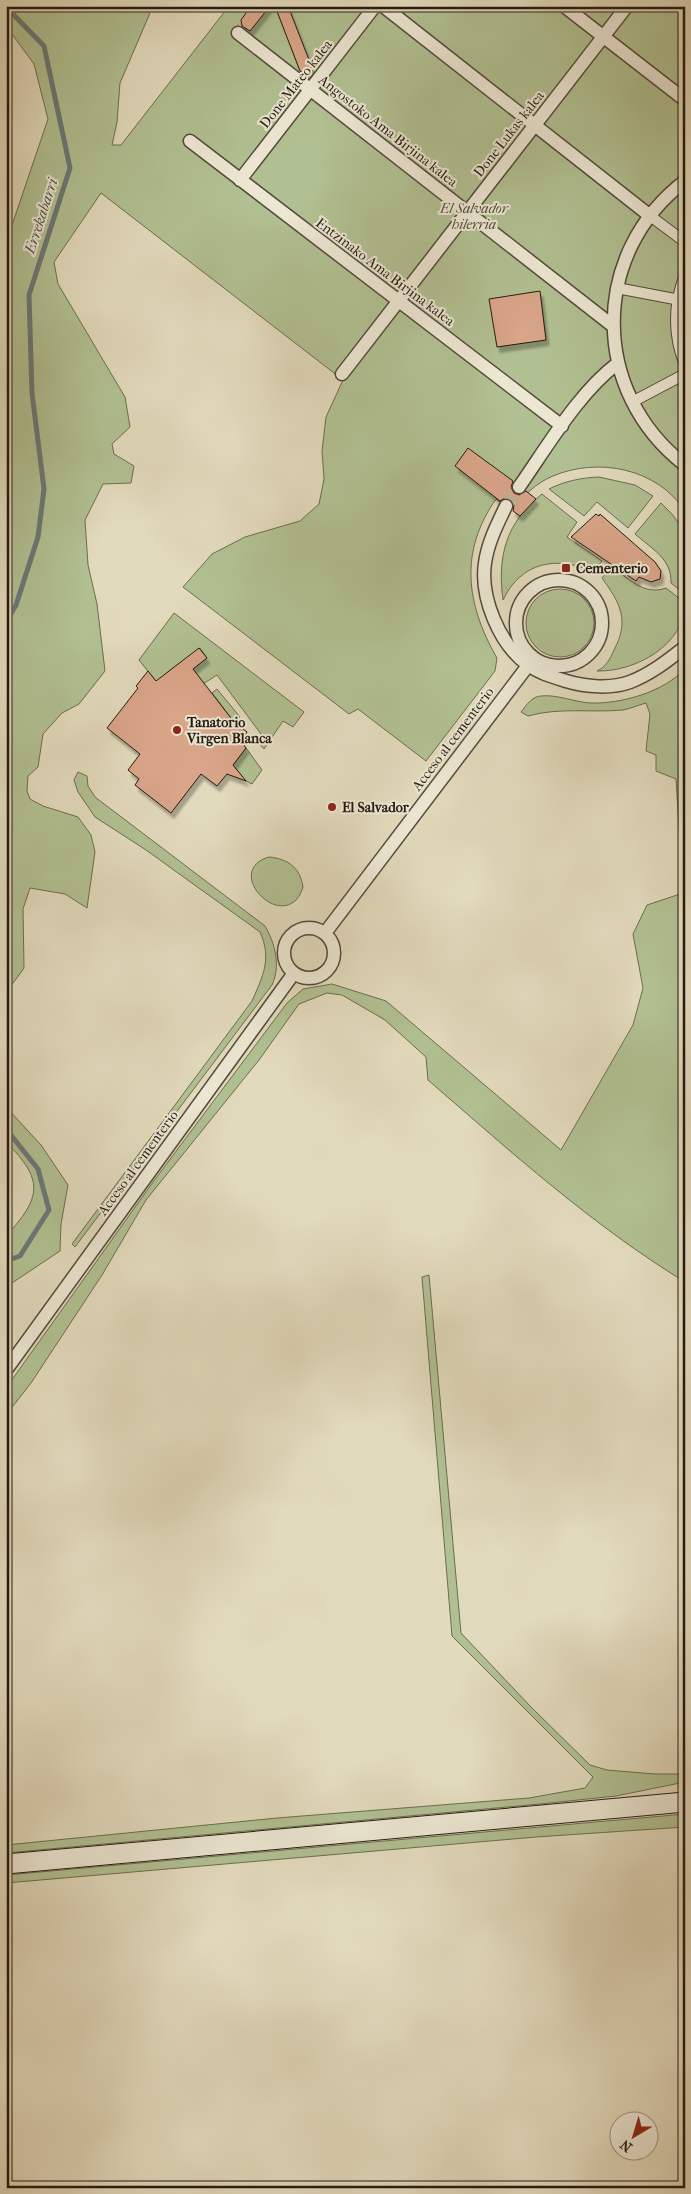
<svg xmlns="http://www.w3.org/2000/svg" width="691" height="2194" font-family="'IM FELL French Canon',serif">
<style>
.green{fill:#b1c092;stroke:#6a6d51}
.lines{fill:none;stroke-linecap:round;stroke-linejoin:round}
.stream{stroke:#6a7977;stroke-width:5}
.building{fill:#d9a589;stroke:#241a10;filter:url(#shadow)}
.minor-tunnel{stroke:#bcb49a;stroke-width:12;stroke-dasharray:12 6;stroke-linecap:butt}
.pedestrian-casing{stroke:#544a3b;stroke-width:12}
.minor-casing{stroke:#544a3b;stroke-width:15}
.secondary-casing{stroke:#241a10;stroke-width:21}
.pedestrian{stroke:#ece7d3;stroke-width:10}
.minor{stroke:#ece7d3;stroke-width:12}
.secondary{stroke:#ece7d3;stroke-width:19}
.poi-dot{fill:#8f2418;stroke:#ece7d3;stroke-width:2}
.labels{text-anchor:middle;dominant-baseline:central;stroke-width:4;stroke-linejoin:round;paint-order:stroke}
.street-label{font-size:14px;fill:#241a10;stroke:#ece7d3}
.park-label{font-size:14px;font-style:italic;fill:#4e4c37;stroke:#ece7d3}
.poi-label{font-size:14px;font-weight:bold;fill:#241a10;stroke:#ece7d3;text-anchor:start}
.water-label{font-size:15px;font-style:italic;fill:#4d514c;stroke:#ece7d3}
</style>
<defs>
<filter id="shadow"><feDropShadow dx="3" dy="5.5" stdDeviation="1" flood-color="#0004"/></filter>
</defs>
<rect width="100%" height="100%" fill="#e2dabc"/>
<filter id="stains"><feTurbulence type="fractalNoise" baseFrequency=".004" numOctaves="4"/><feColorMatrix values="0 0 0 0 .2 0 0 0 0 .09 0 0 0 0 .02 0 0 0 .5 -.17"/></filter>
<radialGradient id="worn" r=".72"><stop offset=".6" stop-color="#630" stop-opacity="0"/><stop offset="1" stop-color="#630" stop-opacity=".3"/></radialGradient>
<path class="green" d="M6,6H153L120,83L117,122L112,145H121L229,6H685V511C657,468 598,457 553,476C536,483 523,496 511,510L496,499C459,552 466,604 497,658L495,671L426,761L358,709L349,714L183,587L212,554L245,537L300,521L319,504L324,479L322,451L326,417L343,380L101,193L54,262L58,284L125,397L130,427L112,444L114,454L134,466L131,483L103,484L85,520L88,565L97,604L105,671L79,704L62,713L43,734L38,767L28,776L27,791L30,799L43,806L78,817L91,835L95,852L87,908L65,894L30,888L23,909L24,968L6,993V243L48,119L34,64L6,26Z
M599,477L635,485L653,496L628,528L597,502L584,516L549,489C565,481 580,478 599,477Z
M542,494L577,522L567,537L602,561L593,572C557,555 521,562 503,600C497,557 506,522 542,494Z
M661,503L672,514L685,532V594L671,583C672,559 652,549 635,534Z
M611,566C628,578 644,596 666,588L685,603C685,645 635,672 597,671C606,667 610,659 614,650C630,620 620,603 602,578Z
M526 623a34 34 0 1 1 68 0a34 34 0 1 1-68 0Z
M174,613L304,712L293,727L283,721L264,749L257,741L261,734L217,675L203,684L193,669L207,658L200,648L164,675L170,699L139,660Z
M685,669V1282C592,1225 510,1151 428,1080L426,1057L385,1020L342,995L327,993L299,1004L259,1060L146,1200L102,1275L31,1383L6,1415V1388L153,1182L287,1003L303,989L332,984L386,1001L561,1150L633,1025L643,988L633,934L647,905L683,893L676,779L656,771V755L646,751L650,714L646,703C638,705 630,709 623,710C591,713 560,707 528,716L521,712C526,706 532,696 541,696C555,694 575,702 590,703C622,704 663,692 685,669Z
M217,689L240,717L234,722L212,693Z
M246,748L262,770L252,784L244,780L233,765Z
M78,772L87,776L88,786L95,797L265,926C275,943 281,966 272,985L75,1247L72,1244L252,1001C263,976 272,959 260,932L146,850L95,817L78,792L74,780Z
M269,857C289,859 300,868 303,887C301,893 298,900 292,903C268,918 228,869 269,857Z
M6,1107L41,1145L68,1185L61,1224L60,1251L6,1287V1236C42,1197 44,1180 6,1142Z
M429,1275L461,1633L531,1707L590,1765L607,1770L655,1774H685V1782L616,1796L540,1804L6,1853V1845L277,1818L529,1798L585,1788L593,1777L452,1636L422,1277Z
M685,1814V1827L536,1837L6,1883V1875Z"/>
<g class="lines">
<path class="stream" d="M6,7L44,46L70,168L29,295L32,393L44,489L38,537L16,605L6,622
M6,803L10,823L6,960
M6,1129L38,1169L49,1210L20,1256L6,1261"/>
</g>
<path class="building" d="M251,6H270L250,31L242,26L241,20Z
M275,6H288L313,70L306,75L300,71Z
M540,291L546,340L497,347L489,299Z
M468,448L513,481L511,487L514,493L519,495L526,491L536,499L520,516L513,511L514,505L510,499L505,498L500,501L455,466Z
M596,514L599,516L600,514L655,562L661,571L660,579L651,582L639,577L636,581L571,537Z
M199,648L207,658L193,669L234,722L247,732L241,741L246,748L233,765L246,781L227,774L217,786L201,774L171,813L135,785L139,779L128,770L140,754L107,728L138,688L136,686L148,671L156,681Z"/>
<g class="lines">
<path class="minor-tunnel" d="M506,506L519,487"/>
<defs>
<path id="pedestrian" d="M649,215L685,242
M685,275C673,304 673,336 685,365
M617,288L685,301
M632,402L685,374"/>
<path id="minor" d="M383,6L649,215
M564,6L685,100
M238,33L613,326
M190,141L562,426
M240,180L375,6
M685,181C590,253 590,392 685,465
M342,374L627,6
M519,487C547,447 579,392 618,363
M506,506C497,525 488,542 485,563C480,597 499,644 528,665C539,673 553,677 566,681C586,687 611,689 630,682C651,674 667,661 685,647
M516 623a43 43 0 1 1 86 0a43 43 0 1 1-86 0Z
M284 953a25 25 0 1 1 50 0a25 25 0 1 1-50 0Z
M325,933L533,659
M6,1370L294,973"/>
<path id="secondary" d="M6,1864L685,1802"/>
</defs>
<use href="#pedestrian" class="pedestrian-casing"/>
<use href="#minor" class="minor-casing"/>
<use href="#secondary" class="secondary-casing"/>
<use href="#pedestrian" class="pedestrian"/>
<use href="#minor" class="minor"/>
<use href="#secondary" class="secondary"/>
</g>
<g class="poi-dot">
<rect x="561" y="563" width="10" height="10" rx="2.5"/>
<circle cx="177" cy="730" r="5"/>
<circle cx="332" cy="807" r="5"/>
</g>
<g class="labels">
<g class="street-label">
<text transform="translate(296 84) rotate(-52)">Done Mateo kalea</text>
<text transform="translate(388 131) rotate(38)">Angostoko Ama Birjina kalea</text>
<text transform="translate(509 134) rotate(-52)">Done Lukas kalea</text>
<text transform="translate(385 272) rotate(37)">Entzinako Ama Birjina kalea</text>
<text transform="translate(453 739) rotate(-53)">Acceso al cementerio</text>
<text transform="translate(138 1163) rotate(-54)">Acceso al cementerio</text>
</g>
<g class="park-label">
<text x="474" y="208">El Salvador<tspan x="474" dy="16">hilerria</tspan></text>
</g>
<g class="poi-label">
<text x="576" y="568">Cementerio</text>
<text x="187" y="722">Tanatorio<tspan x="187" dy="16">Virgen Blanca</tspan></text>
<text x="342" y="807">El Salvador</text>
</g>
<g class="water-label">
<text transform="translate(41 216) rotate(-72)">Errekabarri</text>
</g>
</g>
<rect width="691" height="2194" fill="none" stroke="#e2dabc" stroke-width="25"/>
<rect x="8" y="8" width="676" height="2179" fill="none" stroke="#241a10" stroke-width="2.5"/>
<rect x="12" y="12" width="666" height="2169" fill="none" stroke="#241a10"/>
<g transform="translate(634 2136) rotate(218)"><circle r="24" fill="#ece7d3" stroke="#9c9585"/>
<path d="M0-4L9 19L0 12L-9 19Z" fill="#8f2418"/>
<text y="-8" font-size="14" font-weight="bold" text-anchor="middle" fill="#241a10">N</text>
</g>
<rect width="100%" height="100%" filter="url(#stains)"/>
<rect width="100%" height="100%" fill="url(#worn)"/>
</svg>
